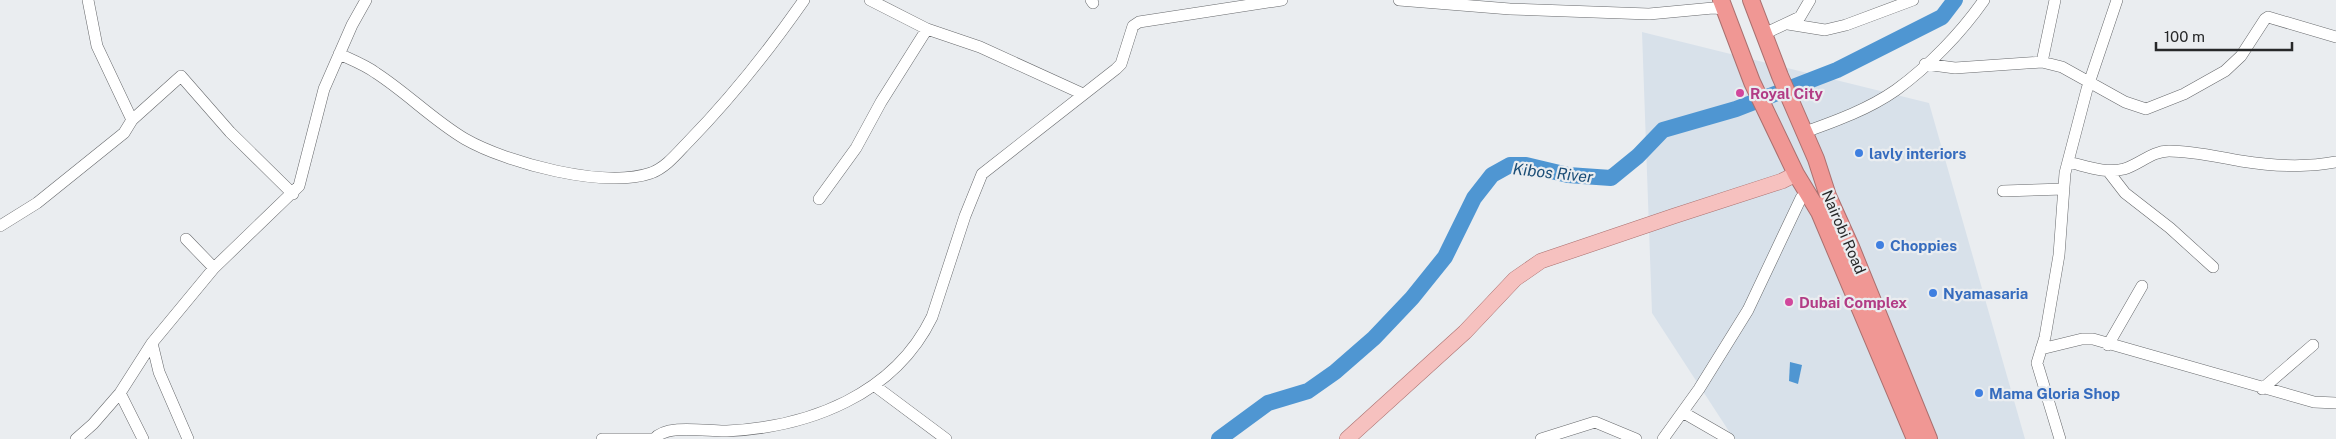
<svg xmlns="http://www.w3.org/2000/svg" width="2336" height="439" font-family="'Public Sans',sans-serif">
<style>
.built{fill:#d8e1ea}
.water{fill:#4f96d2}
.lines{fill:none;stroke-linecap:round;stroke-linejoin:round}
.river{stroke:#4f96d2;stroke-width:16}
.minor-casing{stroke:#67696c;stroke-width:12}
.major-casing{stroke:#aa706f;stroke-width:16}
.highway-casing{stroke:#aa706f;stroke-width:18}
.minor{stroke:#fff;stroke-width:11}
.major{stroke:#f6c1bf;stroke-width:15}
.highway{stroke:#f09794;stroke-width:16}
.hotel-dot{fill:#d1479c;stroke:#eaedf0;stroke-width:2}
.shop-dot{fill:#3f7fe0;stroke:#eaedf0;stroke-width:2}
.labels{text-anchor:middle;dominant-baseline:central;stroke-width:4.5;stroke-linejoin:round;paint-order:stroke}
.hotel-label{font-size:15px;font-weight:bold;fill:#b23c85;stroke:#eaedf0;text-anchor:start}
.shop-label{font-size:15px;font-weight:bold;fill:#366cbe;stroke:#eaedf0;text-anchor:start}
.street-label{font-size:15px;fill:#272829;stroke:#eaedf0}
.water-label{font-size:16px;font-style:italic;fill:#1a4d76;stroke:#eaedf0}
</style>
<rect width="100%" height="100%" fill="#eaedf0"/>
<path class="built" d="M1642,32L1929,103L2025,439H1734L1652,313Z"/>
<path class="water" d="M1790,362L1802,365L1798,384L1789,381Z"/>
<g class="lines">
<path class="river" d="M1219,439L1268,403L1308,391L1335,372L1374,338L1412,298L1445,257L1474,198L1492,175L1510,165H1526L1568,175L1611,178L1638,156L1663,130L1736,109L1837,70L1942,17L1955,0"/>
<defs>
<path id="minor" d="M88,0L97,46L132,120
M870,0L927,29L980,47L1083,94
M1091,0L1093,3
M1399,0L1510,9L1649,14L1713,8L1725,9
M1788,24L1825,30L1846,25L1913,0
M1764,34L1800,17L1810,0
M339,54C352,60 365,65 376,73C407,93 433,120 465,139C507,163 604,189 651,173C667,167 678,152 689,141C731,98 769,50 804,0
M2042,62L2055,0
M1925,64L1955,68L2042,62L2062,67L2125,102L2146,109L2184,94L2225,71L2241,56L2265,19L2268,17L2336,37
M1805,132C1836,121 1869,109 1896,90C1929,66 1961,33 1984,0
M2068,162C2086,166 2105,174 2124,169C2140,164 2152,151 2169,151C2194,151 2217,157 2241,161C2272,166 2305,168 2336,162
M2108,171L2125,193L2170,228L2213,267
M2003,191L2064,189
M819,199L856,148L881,102L927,29
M0,226L37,203L124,133L132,120L181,76L230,132L293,194
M186,239L214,268
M152,343L159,372L188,439
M2108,345L2142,286
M2041,349L2082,339H2093L2314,402L2336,403
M875,386L946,439
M2262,389L2313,345
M120,393L143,439
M1684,413L1729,439
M76,439L93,424L120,393L152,343L214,268L299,186L324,89L352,25L366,0
M602,439H652
M654,439C667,423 709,432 727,431C809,427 894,395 932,317L965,216L982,174L1116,69L1121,64L1133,26L1139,22L1282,0
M1541,439L1595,422L1636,439
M1663,439L1699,389L1748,310L1801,198
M2060,439L2037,363L2045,337L2059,255L2065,173L2087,89L2117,0"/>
<path id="major" d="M1347,439L1465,332L1515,279L1541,261L1674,216L1782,181L1796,174"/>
<path id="highway" d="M1721,0L1752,82L1796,174L1819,212L1915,439
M1751,0L1780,76L1816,159L1828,196L1851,247L1929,439"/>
</defs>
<use href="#minor" class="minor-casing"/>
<use href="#major" class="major-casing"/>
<use href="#highway" class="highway-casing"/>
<use href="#minor" class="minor"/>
<use href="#major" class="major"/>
<use href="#highway" class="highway"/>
</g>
<g class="hotel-dot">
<circle cx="1740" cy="93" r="5"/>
<circle cx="1789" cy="302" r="5"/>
</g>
<g class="shop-dot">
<circle cx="1859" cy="153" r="5"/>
<circle cx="1880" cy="245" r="5"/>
<circle cx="1933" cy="293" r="5"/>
<circle cx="1979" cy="393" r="5"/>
</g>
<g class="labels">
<g class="hotel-label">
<text x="1750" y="93">Royal City</text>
<text x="1799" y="302">Dubai Complex</text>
</g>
<g class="shop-label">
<text x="1869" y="153">lavly interiors</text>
<text x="1890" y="245">Choppies</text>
<text x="1943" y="293">Nyamasaria</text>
<text x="1989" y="393">Mama Gloria Shop</text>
</g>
<g class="street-label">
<text transform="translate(1844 232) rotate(67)">Nairobi Road</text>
</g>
<g class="water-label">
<text transform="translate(1553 173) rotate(6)">Kibos River</text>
</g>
</g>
<path d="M2156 42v8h136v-8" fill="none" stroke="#272829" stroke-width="2.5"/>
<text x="2164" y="42" font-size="15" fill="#272829" stroke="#eaedf0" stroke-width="4" paint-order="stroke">100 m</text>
</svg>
